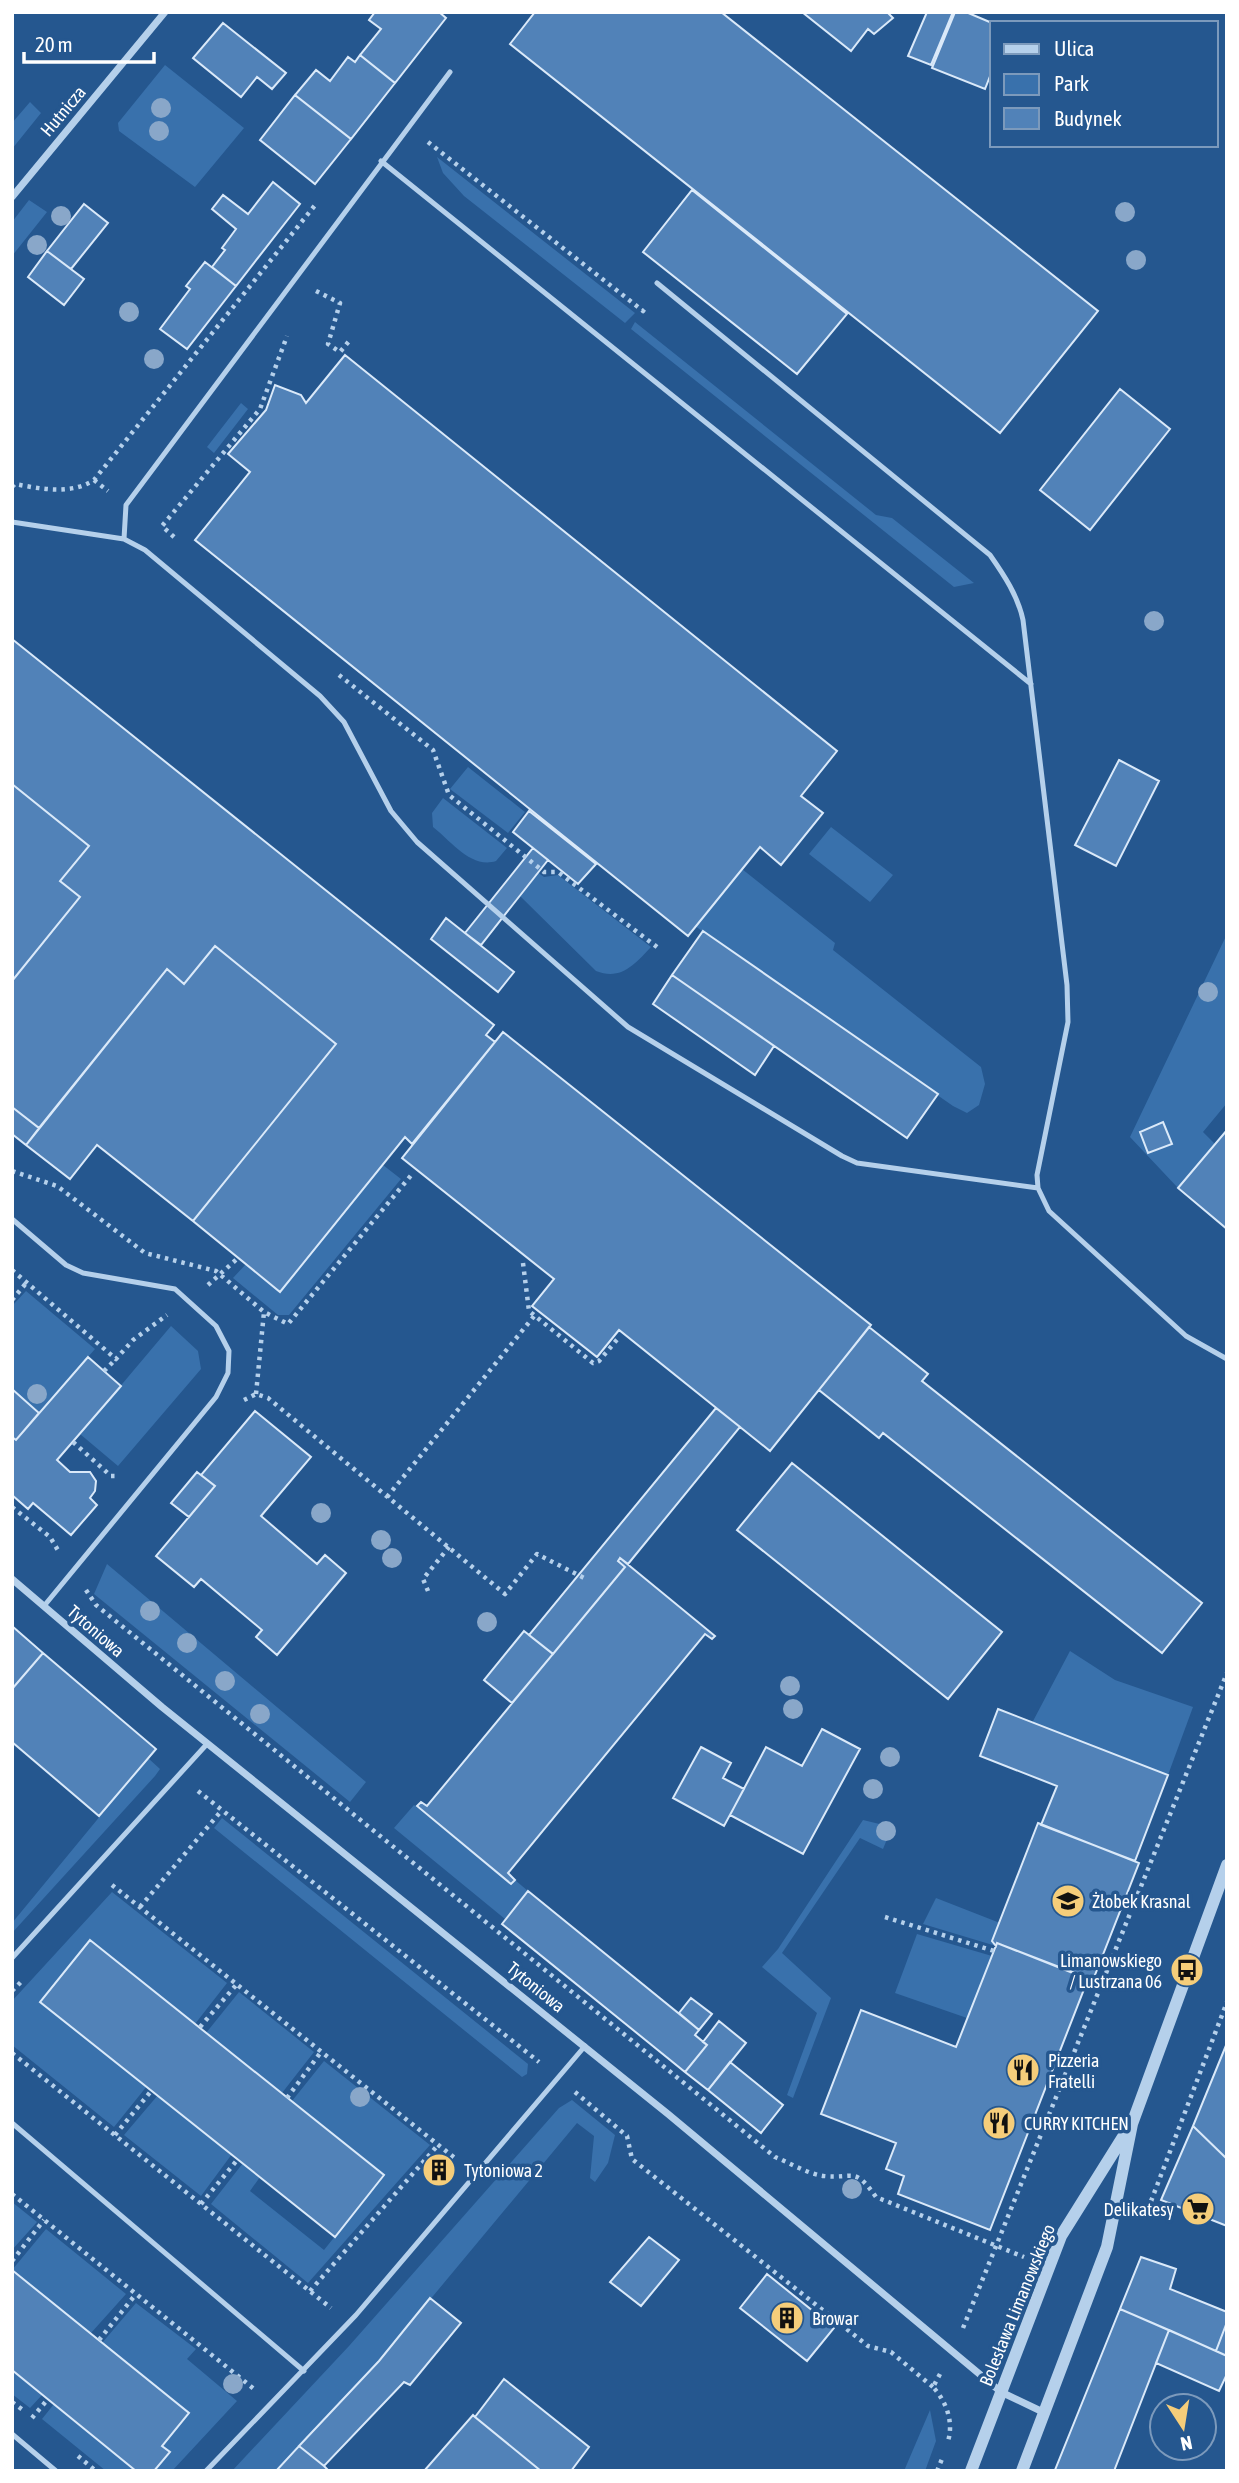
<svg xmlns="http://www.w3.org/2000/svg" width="1239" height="2483" font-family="'Asap Condensed',sans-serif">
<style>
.green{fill:#3971ac}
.building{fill:#5182b8;stroke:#dae9f9;stroke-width:2}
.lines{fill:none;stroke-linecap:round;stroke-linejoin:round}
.path{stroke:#b5d0eb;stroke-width:4.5;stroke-dasharray:3.5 5;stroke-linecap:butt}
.service{stroke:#b5d0eb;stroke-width:5}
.minor{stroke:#b5d0eb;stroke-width:7}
.tertiary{stroke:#b5d0eb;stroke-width:12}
.tree{fill:#89a7c9}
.labels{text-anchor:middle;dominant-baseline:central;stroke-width:7;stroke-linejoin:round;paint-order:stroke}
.street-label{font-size:18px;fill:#fff;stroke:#25578f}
.poi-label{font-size:18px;fill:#fff;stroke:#25578f;text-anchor:start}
</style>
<rect width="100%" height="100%" fill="#25578f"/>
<path class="green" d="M165,65L244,128L195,187L119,131L118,123Z
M30,102L41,113L12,149V123Z
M437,157L635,313L625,323L464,196L443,173Z
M29,200L47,212L12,256V222Z
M635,322L876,515L892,518L974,583L954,587L631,329Z
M241,403L248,409L214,453L207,447Z
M468,767L525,812L508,833L450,789Z
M443,798L507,848L496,861C471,869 451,841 433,827L432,813Z
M831,827L893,875L870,902L809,854Z
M522,861L544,877L558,875L651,947C635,964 621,981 596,971L520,896L513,878Z
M742,869L835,943L833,950L981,1067L985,1084L979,1105L967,1113L953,1106L695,926Z
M1227,934V1103L1203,1132L1215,1144L1178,1188L1130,1137Z
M383,1165L401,1179L289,1315H278L233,1278L246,1264L280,1291Z
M26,1291L95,1349L39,1413L12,1389V1306Z
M171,1326L198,1351L201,1369L118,1466L80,1434Z
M107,1564L366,1782L350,1802L94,1594Z
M1070,1651L1115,1680L1193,1707L1168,1775L1032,1723Z
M148,1758L160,1769L155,1776L12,1933V1923Z
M414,1805L511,1884L515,1880L528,1891L505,1919L394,1828Z
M222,1818L528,2064L527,2074L522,2077L214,1828Z
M863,1820L892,1827L883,1849L860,1838L782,1953L831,1998L793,2098L787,2095L817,2013L762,1967L778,1949Z
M112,1892L227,1983L195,2024L91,1941L41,2001L147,2086L114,2127L12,2045V2001Z
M936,1898L1000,1923L996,1946L923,1924Z
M917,1934L992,1956L967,2018L895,1993Z
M239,1992L314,2052L282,2093L206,2033Z
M324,2061L430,2145L308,2283L211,2204L243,2163L260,2177L250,2191L324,2250L384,2175L292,2101Z
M158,2095L232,2154L201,2196L124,2135Z
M572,2100L615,2135L608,2163L595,2182L590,2178L594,2136L577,2123L379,2361L276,2471H232L349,2346L559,2108Z
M12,2202L37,2222L12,2250Z
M46,2229L126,2294L91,2333L12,2270Z
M136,2303L196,2349L187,2359L237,2401L172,2471H154L169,2452L162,2446L189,2413L102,2343Z
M12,2370L42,2395L30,2408L12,2394Z
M54,2404L136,2471H106L42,2419Z
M930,2410L936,2441L925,2471H904Z"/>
<path class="building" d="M375,12H439L446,18L395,83L360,55L381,29L369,20Z
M535,12H721L1098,311L1000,433L510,44Z
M802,12H887L893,18L874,34L868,29L851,51Z
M927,12H953L931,65L908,56Z
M955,12H966L992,23V71L985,89L932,68Z
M223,23L286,73L272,89L257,77L241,97L193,58Z
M360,55L395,83L351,139L295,95L316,70L330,81L348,57L355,62Z
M295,95L351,139L315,184L260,140Z
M273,182L300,204L236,286L212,267L225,250L222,248L236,229L212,209L223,195L248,214Z
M692,190L847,314L797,374L643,252Z
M84,204L108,223L71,269L47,251Z
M47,251L84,279L64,305L28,277Z
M205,262L236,286L187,349L160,329L190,289L186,286Z
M345,355L837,751L801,796L823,813L781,865L760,847L688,936L195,540L250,472L228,454L266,410L275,385L301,395L306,403Z
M1120,389L1170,429L1090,530L1040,490Z
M12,639L494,1025L486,1035L495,1042L412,1144L405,1137L280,1292L193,1221L336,1044L215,946L184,984L167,969L39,1128L12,1107V981L80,897L60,881L89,846L12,784Z
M1119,760L1159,781L1116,866L1075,845Z
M12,784L89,846L60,881L80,897L12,981Z
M529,811L596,864L578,884L513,832Z
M533,848L548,860L481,945L465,933Z
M446,918L514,972L498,992L431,939Z
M703,931L938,1094L907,1138L672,975Z
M215,946L336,1044L193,1221L97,1145L70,1179L26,1145L167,969L184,984Z
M672,975L774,1046L755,1075L653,1004Z
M503,1032L871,1325L770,1451L619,1330L597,1357L532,1306L554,1279L402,1158Z
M12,1107L39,1128L26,1145L12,1134Z
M1163,1122L1172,1144L1148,1153L1140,1132Z
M1227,1130V1229L1178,1188Z
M869,1327L928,1374L922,1381L1202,1603L1162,1653L883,1433L879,1438L819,1390Z
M88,1357L121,1386L57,1460L70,1472H90L96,1481L95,1491L90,1498L97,1505L71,1535L33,1503L28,1509L12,1495V1437L16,1440Z
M12,1389L39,1413L16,1440L12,1437Z
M716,1408L740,1427L628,1564L620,1558L618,1561L625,1567L553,1654L529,1635Z
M255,1411L311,1457L261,1516L317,1564L325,1555L346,1573L277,1655L256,1637L262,1630L201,1579L194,1587L156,1556L215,1486L201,1475Z
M792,1463L1002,1632L948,1699L737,1530Z
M197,1472L215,1486L189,1517L171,1503Z
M620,1558L715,1636L712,1639L705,1634L508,1873L515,1880L511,1884L417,1806L421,1802L427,1806L625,1567L618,1561Z
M12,1626L43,1653L12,1689Z
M524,1631L553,1654L512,1703L484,1680Z
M43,1653L156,1749L99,1816L12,1742V1689Z
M998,1709L1168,1775L1135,1861L1041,1825L1057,1786L980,1756Z
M822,1729L860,1749L803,1854L730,1815L766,1747L802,1766Z
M701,1747L731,1763L723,1778L744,1789L724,1826L673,1798Z
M1038,1823L1139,1863L1093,1980L997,1943L996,1946L992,1941Z
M528,1891L699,2030L695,2035L707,2045L685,2072L502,1924Z
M90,1940L384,2175L335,2237L40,2002Z
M997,1943L1088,1979L990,2230L898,2194L904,2176L886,2169L896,2143L821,2114L861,2010L956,2047Z
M691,1998L712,2014L699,2030L679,2013Z
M719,2021L746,2043L708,2090L685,2072L707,2045L703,2042Z
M1227,2043V2159L1193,2126Z
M730,2062L783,2105L761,2133L708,2090Z
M1193,2126L1227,2159V2226L1161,2200Z
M436,2156L453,2169L441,2184L425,2171Z
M649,2237L679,2260L641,2306L610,2282Z
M1141,2257L1176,2269L1170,2289L1227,2312V2322L1216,2351L1120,2309Z
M12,2270L189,2413L162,2446L170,2452L154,2471H136L12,2370Z
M767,2274L834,2328L807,2361L740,2308Z
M430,2298L461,2323L410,2385L404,2382L324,2466L299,2446L379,2361Z
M1120,2309L1169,2330L1114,2471L1055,2470Z
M1227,2322V2356L1216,2351Z
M1169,2330L1227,2356V2374L1219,2391L1156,2363Z
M504,2379L589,2447L571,2471H541L475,2417Z
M473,2415L475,2417L541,2471H424Z
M299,2446L324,2466L328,2470L276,2471Z"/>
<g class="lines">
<path class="path" d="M428,142L643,311L646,307
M316,291L340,303L328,344L340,352L350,340
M94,480L108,491
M12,487L15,484C41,489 71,495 94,480L316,204
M174,537L162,526L260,409L287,336
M339,675L433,750L449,795L544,872H558L661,950
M12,1171L57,1186L145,1253L216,1271L264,1312L288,1324L413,1173
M523,1263L529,1311L593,1363L599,1361L620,1336
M12,1270L116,1359L133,1340L167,1315
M208,1285L238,1258
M12,1300L27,1282
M104,1371L116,1359
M256,1394L264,1312
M244,1400L256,1394L268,1398L505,1594L537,1554L586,1579
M73,1442L111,1476H118
M387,1497L535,1315
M12,1507L50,1537L59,1552
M86,1590L96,1605L775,2157C790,2163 808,2174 824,2176C855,2179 854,2166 876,2197L1024,2257
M428,1591L423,1579L449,1547
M198,1791L539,2062
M112,1885L456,2159
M140,1907L222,1810
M885,1917L994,1951
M12,1991L21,1982
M200,2027L237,1984
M12,2053L331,2308
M575,2092L627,2136L632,2159L868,2346L891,2352L933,2387
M287,2098L321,2052
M115,2135L152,2090
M12,2194L254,2389
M201,2204L238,2159
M1145,2217L1227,2002
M12,2261L44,2220
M310,2291L438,2145
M963,2328L1227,1673
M99,2340L136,2294
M940,2374L933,2387C946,2401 954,2422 948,2441
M12,2402L23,2410
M32,2418L48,2399
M78,2456L96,2471
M937,2471L942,2459"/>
<path class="service" d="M381,161L1031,684
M657,283L990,555C1004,575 1018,596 1023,620L1067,985L1068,1022L1037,1175L1038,1188L1049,1211L1186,1336L1227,1359
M12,522L124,539L145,550L320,696L344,722L391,811L417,842L628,1027L842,1156L857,1163L1038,1188
M124,539L126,505L450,72
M12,1219L66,1265L83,1273L175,1289L216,1326L229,1351L228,1373L216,1397L44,1606
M12,1958L207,1744
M12,2123L304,2371
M12,2434L56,2471
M206,2471L356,2315L585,2046"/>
<path class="minor" d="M12,197L165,12
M12,1579L162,1707L668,2114L1001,2392L1045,2413"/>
<path class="tertiary" d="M971,2471L1061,2236L1128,2129
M1022,2471L1107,2247L1132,2124L1227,1865"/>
</g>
<g class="tree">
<circle cx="161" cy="108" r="10"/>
<circle cx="159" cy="131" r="10"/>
<circle cx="1125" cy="212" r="10"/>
<circle cx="61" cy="216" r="10"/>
<circle cx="37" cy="245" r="10"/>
<circle cx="1136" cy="260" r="10"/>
<circle cx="129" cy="312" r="10"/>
<circle cx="154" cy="359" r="10"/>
<circle cx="1154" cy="621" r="10"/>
<circle cx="1208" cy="992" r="10"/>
<circle cx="37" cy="1394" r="10"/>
<circle cx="321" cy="1513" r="10"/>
<circle cx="381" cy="1540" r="10"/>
<circle cx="392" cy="1558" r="10"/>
<circle cx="150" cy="1611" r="10"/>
<circle cx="487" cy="1622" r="10"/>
<circle cx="187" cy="1643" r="10"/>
<circle cx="225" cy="1681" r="10"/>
<circle cx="790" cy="1686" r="10"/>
<circle cx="793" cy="1709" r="10"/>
<circle cx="260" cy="1714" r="10"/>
<circle cx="890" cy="1757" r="10"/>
<circle cx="873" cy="1789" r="10"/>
<circle cx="886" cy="1831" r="10"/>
<circle cx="360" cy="2097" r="10"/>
<circle cx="852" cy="2189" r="10"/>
<circle cx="233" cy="2384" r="10"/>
</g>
<defs>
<symbol id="school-disc" viewBox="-11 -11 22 22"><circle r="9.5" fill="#f5cd7a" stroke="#25578f"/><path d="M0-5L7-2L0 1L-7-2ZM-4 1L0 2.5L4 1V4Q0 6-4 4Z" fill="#111"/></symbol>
<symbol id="bus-disc" viewBox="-11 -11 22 22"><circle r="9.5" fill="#f5cd7a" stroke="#25578f"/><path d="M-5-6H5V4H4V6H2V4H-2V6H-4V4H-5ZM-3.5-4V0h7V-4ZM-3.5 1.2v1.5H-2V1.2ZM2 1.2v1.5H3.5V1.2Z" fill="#111"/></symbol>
<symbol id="restaurant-disc" viewBox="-11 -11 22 22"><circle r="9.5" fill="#f5cd7a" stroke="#25578f"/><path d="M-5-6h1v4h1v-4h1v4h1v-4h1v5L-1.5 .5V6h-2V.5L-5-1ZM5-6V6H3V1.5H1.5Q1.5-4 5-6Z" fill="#111"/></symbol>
<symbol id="building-disc" viewBox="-11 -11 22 22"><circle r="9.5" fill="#f5cd7a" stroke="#25578f"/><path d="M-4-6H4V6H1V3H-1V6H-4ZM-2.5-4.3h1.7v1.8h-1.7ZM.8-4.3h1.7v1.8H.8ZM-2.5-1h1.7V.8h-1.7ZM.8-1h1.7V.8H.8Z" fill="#111"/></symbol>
<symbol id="supermarket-disc" viewBox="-11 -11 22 22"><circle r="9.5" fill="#f5cd7a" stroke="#25578f"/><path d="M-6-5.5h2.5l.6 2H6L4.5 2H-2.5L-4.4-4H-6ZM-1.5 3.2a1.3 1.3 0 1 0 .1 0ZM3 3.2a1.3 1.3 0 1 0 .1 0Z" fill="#111"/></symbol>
</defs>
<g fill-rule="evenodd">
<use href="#school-disc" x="1049" y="1882" width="38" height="38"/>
<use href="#bus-disc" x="1168" y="1951" width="38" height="38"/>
<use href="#restaurant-disc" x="1004" y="2051" width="38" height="38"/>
<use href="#restaurant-disc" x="980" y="2104" width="38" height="38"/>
<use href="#building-disc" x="420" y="2151" width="38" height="38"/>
<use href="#supermarket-disc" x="1179" y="2190" width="38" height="38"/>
<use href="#building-disc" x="768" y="2299" width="38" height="38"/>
</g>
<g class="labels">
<g class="street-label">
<text transform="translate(63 111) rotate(-50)">Hutnicza</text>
<text transform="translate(96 1631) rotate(41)">Tytoniowa</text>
<text transform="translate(536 1987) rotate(39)">Tytoniowa</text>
<text transform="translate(1017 2305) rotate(-68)">Bolesława Limanowskiego</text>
</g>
<g class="poi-label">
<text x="1092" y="1901">Żłobek Krasnal</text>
<text x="1162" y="1960" text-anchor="end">Limanowskiego<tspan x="1162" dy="21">/ Lustrzana 06</tspan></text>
<text x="1048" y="2060">Pizzeria<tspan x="1048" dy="21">Fratelli</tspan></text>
<text x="1024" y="2123">CURRY KITCHEN</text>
<text x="464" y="2170">Tytoniowa 2</text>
<text x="1174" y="2209" text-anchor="end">Delikatesy</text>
<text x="812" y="2318">Browar</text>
</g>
</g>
<rect width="1239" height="2483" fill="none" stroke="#ffffff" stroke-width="28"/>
<rect x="990" y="21" width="228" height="126" fill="#25578f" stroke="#7c9abc" stroke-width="2"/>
<rect x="1004" y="44" width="35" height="10" fill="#b5d0eb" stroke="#7c9abc" stroke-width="2"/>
<text x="1054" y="56" font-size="21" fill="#ffffff">Ulica</text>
<rect x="1004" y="74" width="35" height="21" fill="#3971ac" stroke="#7c9abc" stroke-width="2"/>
<text x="1054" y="91" font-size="21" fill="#ffffff">Park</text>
<rect x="1004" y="108" width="35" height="21" fill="#5182b8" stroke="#7c9abc" stroke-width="2"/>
<text x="1054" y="126" font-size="21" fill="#ffffff">Budynek</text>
<g transform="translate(1183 2427) rotate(168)"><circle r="33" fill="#25578f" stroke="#7c9abc" stroke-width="2"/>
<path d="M0-5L12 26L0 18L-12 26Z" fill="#f5cd7a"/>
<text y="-10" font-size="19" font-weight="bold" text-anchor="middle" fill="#ffffff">N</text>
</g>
<path d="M24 52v10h130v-10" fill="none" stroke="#ffffff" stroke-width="3.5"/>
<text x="35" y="52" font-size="21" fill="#ffffff" stroke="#25578f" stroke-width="5" paint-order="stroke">20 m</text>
</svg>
